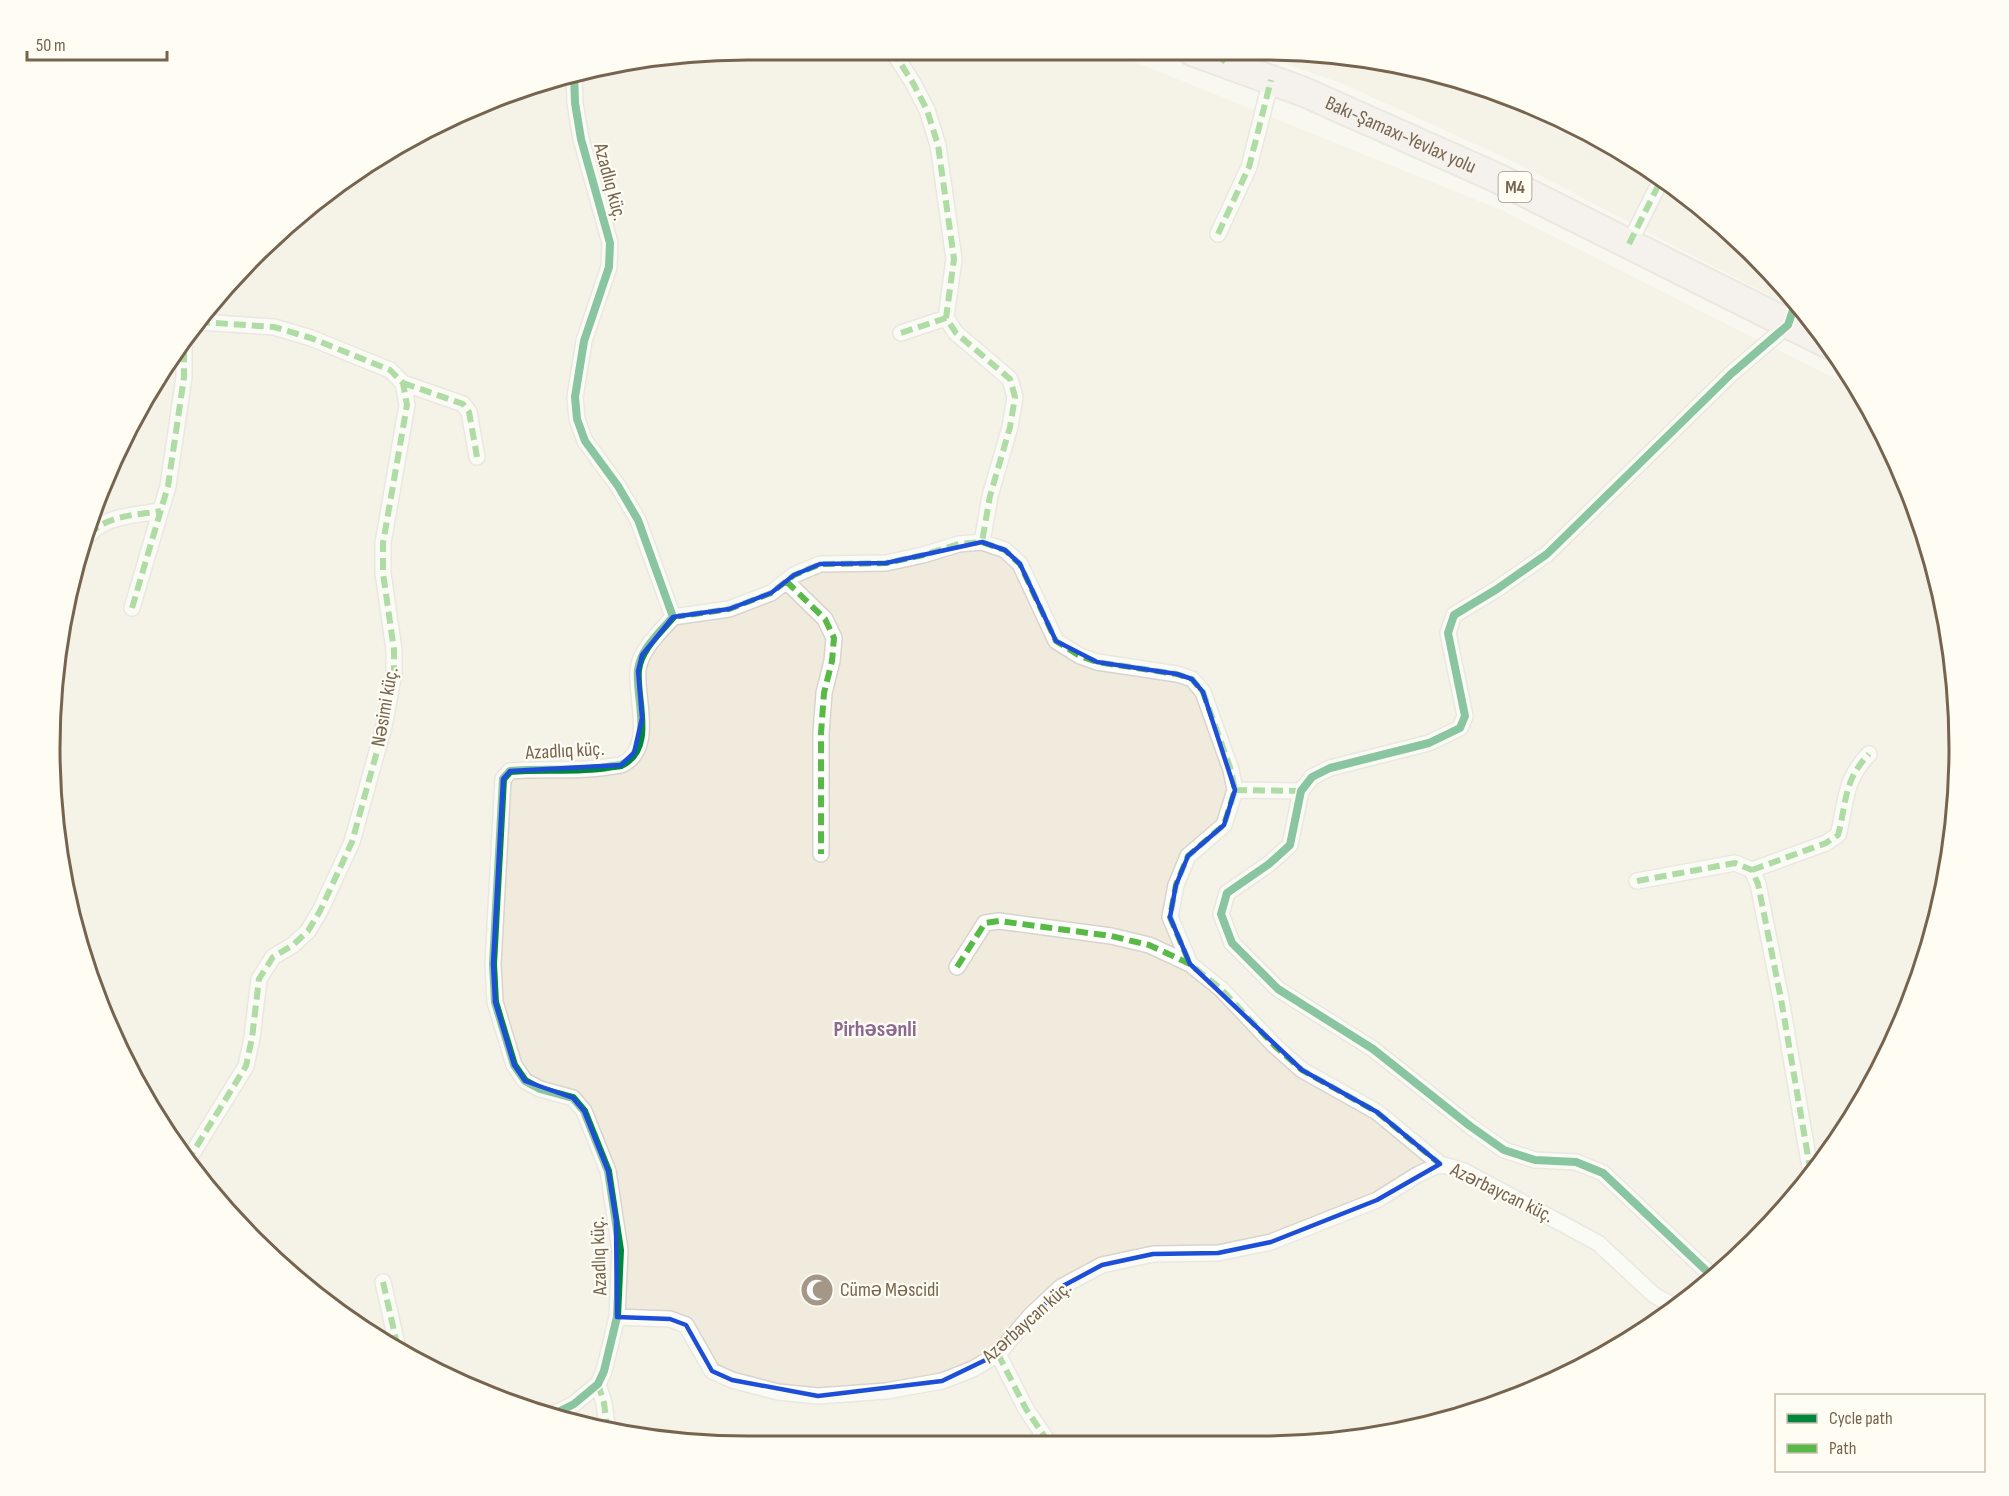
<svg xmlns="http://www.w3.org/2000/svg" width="2009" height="1496" font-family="'Sofia Sans Condensed',sans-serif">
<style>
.residential{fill:#f1ebde}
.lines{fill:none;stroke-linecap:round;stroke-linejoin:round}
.street-casing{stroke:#d8d4cd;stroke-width:18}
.highway-casing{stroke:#d9d4cc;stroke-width:32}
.street{stroke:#fefefd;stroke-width:15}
.highway{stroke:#f1ece8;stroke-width:28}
.quiet{stroke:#58b947;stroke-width:6;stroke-dasharray:12 6;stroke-linecap:butt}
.cycleway-casing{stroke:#fefcf3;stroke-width:11}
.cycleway{stroke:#00873e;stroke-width:8}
.marked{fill:none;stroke:#1d4ed8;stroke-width:4.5;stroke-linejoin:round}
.labels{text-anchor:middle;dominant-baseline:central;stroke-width:4.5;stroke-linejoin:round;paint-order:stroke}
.shield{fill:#fefcf3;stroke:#a09280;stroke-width:1.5}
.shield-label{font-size:18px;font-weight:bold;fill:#77644f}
.street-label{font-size:20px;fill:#77644f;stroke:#fefcf3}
.poi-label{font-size:20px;fill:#77644f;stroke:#fefcf3;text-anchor:start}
.quarter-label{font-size:22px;font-weight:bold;fill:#8c6892;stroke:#fefcf3}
.rim{fill:none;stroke:#77644f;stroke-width:3}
</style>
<rect width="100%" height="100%" fill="#f8f7f0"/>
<path class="residential" d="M748,50H1100L1150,68L1501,210L1857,390L1888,439L1936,568L1958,703L1953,840L1922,973L1866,1098L1786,1209L1686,1302L1528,1393L1353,1440L702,1445L524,1410L399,1353L288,1273L194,1173L103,1015L63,885L51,794L63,612L122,439L223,287L323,194L398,143L567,73Z
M1247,51H1306L1441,73L1529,103L1649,167L1755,254L1809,316L1508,159L1341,83Z"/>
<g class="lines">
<defs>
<path id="street" d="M892,50L913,83L927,110L938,145L954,259L946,318L956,333L1010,379L1015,397L1010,427L990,496L982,542
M1218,234L1249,167L1271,80
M1629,244L1662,178
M901,333L946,318
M403,383L463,404L469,412L477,457
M89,535C106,515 137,515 161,511
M786,581L825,619L834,638L832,661L824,693L821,733V854
M132,608L168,486L184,377V346
M673,617L729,609L771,593L794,575L820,564L886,563L923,555L959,544L982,542L1005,550L1020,564L1056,641L1080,656L1097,662L1177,674L1192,679L1203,692L1231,770L1235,790L1224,825L1188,856L1176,885L1170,917L1190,964
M1235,790L1301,791
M1752,870L1826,843L1838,835C1847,802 1843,781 1869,754
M1637,881L1735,863L1752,870L1758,884L1781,999L1811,1174
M957,967L985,923L999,921L1111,936L1149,945L1190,964L1221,989L1275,1046L1302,1070L1377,1112L1440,1164
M187,1162L246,1066L252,1038L259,979L273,957L293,945L308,931L320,911L352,842L384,726L394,673V650L383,573V543L407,405L403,383L390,370L311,338L274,327L200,322
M1713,1277L1603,1173L1576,1162L1535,1160L1504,1150L1470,1126L1373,1049L1278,989L1232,943L1221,914L1227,893L1269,864L1290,845L1301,791L1312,777L1330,768L1429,743L1460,728L1465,716L1448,633L1454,615L1497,589L1547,554L1731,374L1788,325L1796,301
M383,1282L399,1353
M617,1317L670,1319L686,1325L712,1371L732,1380L778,1392L818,1396L886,1391L942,1381L973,1369L998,1354L1031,1315L1061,1287L1102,1265L1153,1254L1218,1253L1271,1242L1377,1200L1417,1175L1440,1164L1464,1171L1598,1243L1654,1295L1677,1308
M998,1354L1026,1409L1049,1443
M598,1384L604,1403L607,1426
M552,1415L574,1404L598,1384L604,1371L617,1317L620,1250L608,1171L584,1111L573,1098L540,1089L525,1081L514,1065L495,1002L493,964L503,779L510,771C542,768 575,772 607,767C611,766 617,766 621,765C656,749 635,698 638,670C640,650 660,632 673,617L638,520L618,486L585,441L577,419L575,397L584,341L609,267L610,243L581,139L575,103L574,72"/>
<g id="highway">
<path id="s1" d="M1192,51L1304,92L1495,177L1829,344"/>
</g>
</defs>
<use href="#street" class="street-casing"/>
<use href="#highway" class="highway-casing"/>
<use href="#street" class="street"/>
<use href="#highway" class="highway"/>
<path class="quiet" d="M892,50L913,83L927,110L938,145L954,259L946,318L956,333L1010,379L1015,397L1010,427L990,496L982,542
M1221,62L1232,51
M1218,234L1249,167L1271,80
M1629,244L1662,178
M901,333L946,318
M403,383L463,404L469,412L477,457
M89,535C106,515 137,515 161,511
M786,581L825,619L834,638L832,661L824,693L821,733V854
M132,608L168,486L184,377V346
M673,617L729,609L771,593L794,575L820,564L886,563L923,555L959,544L982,542L1005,550L1020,564L1056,641L1080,656L1097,662L1177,674L1192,679L1203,692L1231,770L1235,790L1224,825L1188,856L1176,885L1170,917L1190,964
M1235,790L1301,791
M1752,870L1826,843L1838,835C1847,802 1843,781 1869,754
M1637,881L1735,863L1752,870L1758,884L1781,999L1811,1174
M957,967L985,923L999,921L1111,936L1149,945L1190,964L1221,989L1275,1046L1302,1070L1377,1112L1440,1164
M187,1162L246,1066L252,1038L259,979L273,957L293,945L308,931L320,911L352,842L384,726L394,673V650L383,573V543L407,405L403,383L390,370L311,338L274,327L200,322
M383,1282L399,1353
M1665,1314L1673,1307
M998,1354L1026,1409L1049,1443
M598,1384L604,1403L607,1426"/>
<defs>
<path id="cycleway" d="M1713,1277L1603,1173L1576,1162L1535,1160L1504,1150L1470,1126L1373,1049L1278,989L1232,943L1221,914L1227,893L1269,864L1290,845L1301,791L1312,777L1330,768L1429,743L1460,728L1465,716L1448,633L1454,615L1497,589L1547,554L1731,374L1788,325L1796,301
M552,1415L574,1404L598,1384L604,1371L617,1317L620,1250L608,1171L584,1111L573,1098L540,1089L525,1081L514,1065L495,1002L493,964L503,779L510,771C542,768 575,772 607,767C611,766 617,766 621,765C656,749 635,698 638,670C640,650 660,632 673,617L638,520L618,486L585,441L577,419L575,397L584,341L609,267L610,243L581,139L575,103L574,72"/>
</defs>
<use href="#cycleway" class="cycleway-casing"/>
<use href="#cycleway" class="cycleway"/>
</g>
<path d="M0 0H2009V1496H0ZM982,542L1005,550L1020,564L1056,641L1097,662L1177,674L1192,679L1203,692L1235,790L1224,825L1188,856L1176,885L1170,917L1190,964L1302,1070L1377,1112L1440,1164L1377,1200L1271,1242L1218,1253L1153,1254L1102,1265L1061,1287L998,1354L942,1381L818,1396L732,1380L712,1371L686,1325L670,1319L617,1317L616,1221L608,1171L584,1111L573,1098L525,1081L514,1065L495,1002L493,964L503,779L510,771L621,765L634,753L642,718L638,671L642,655L673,617L729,609L771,593L794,575L820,564L886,563Z" fill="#f8f7f0" fill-opacity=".55" fill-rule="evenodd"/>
<path class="marked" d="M982,542L1005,550L1020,564L1056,641L1097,662L1177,674L1192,679L1203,692L1235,790L1224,825L1188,856L1176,885L1170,917L1190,964L1302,1070L1377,1112L1440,1164L1377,1200L1271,1242L1218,1253L1153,1254L1102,1265L1061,1287L998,1354L942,1381L818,1396L732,1380L712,1371L686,1325L670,1319L617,1317L616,1221L608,1171L584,1111L573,1098L525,1081L514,1065L495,1002L493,964L503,779L510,771L621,765L634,753L642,718L638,671L642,655L673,617L729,609L771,593L794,575L820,564L886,563Z"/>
<defs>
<symbol id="mosque-disc" viewBox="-11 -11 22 22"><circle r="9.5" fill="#a49787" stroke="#fefcf3"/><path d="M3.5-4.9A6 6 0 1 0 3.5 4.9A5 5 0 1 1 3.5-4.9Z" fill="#fff"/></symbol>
</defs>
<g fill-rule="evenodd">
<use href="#mosque-disc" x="798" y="1271" width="38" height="38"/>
</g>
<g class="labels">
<rect class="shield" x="1498.5" y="172" width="33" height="30" rx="4.5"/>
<g class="shield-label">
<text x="1515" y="187">M4</text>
</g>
<g class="street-label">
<text stroke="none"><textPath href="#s1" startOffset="225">Bakı-Şamaxı-Yevlax yolu</textPath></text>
<text transform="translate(610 182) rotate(75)">Azadlıq küç.</text>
<text transform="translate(385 707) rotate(-80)">Nəsimi küç.</text>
<text transform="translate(565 751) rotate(-3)">Azadlıq küç.</text>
<text transform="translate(1502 1193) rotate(26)">Azərbaycan küç.</text>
<text transform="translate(599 1256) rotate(-92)">Azadlıq küç.</text>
<text transform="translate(1027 1322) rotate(-42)">Azərbaycan küç.</text>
</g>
<g class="poi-label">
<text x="840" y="1290">Cümə Məscidi</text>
</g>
<g class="quarter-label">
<text x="875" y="1029">Pirhəsənli</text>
</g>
</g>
<path d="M0 0H2009V1496H0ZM748 60H1261A688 688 0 0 1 1949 748V748A688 688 0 0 1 1261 1436H748A688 688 0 0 1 60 748V748A688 688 0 0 1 748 60Z" fill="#fefcf3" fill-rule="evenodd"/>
<path class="rim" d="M748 60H1261A688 688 0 0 1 1949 748V748A688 688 0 0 1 1261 1436H748A688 688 0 0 1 60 748V748A688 688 0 0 1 748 60Z"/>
<rect x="1775" y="1394" width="210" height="78" fill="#fefcf3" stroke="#c8bfb1" stroke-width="1.5"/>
<rect x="1787" y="1414" width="30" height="9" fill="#00873e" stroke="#c8bfb1" stroke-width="1.5"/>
<text x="1829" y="1424" font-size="18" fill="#77644f">Cycle path</text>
<rect x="1787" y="1444" width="30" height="9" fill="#58b947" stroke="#c8bfb1" stroke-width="1.5"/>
<text x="1829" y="1454" font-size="18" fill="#77644f">Path</text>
<path d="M27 51v9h140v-9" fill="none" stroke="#77644f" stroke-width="3"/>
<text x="36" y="51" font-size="18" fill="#77644f" stroke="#fefcf3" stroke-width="4.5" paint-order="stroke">50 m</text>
</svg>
